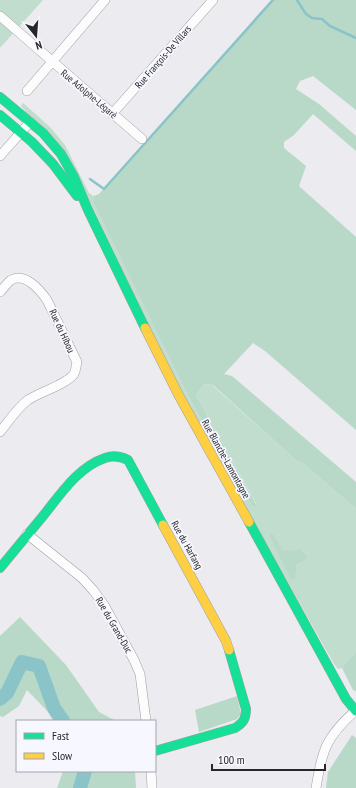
<svg xmlns="http://www.w3.org/2000/svg" width="356" height="788" font-family="'PT Sans Narrow',sans-serif">
<style>
.green{fill:#c1ddce;fill-rule:evenodd}
.forest{fill:#b8d9c8}
.lines{fill:none;stroke-linecap:round;stroke-linejoin:round}
.stream{stroke:#8ac4c8;stroke-width:2.5}
.river{stroke:#8ac4c8;stroke-width:14}
.street-casing{stroke:#9fa0a3;stroke-width:10}
.fast-casing{stroke:#9fa0a3;stroke-width:10}
.slow-casing{stroke:#9fa0a3;stroke-width:10}
.street{stroke:#fcfcfd;stroke-width:9}
.fast{stroke:#16e098;stroke-width:9}
.slow{stroke:#ffcf43;stroke-width:9}
.labels{text-anchor:middle;dominant-baseline:central;stroke-width:3.5;stroke-linejoin:round;paint-order:stroke}
.street-label{font-size:10px;fill:#27272a;stroke:#f7f7ff}
</style>
<rect width="100%" height="100%" fill="#ebebf0"/>
<path class="green" d="M0,0H43L0,48Z
M23,103L50,127L65,145L89,193L94,196V204L188,396L252,506L257,505L196,395L204,384L212,385L298,462L304,464L356,509V652C351,658 346,661 342,668L338,669L334,664L181,393L77,174L21,106ZM272,532L283,552L300,549L305,561L297,564L295,574L269,535Z"/>
<path class="forest" d="M271,0H356V110L313,76L300,81L296,89L319,104L356,136V151L313,114L294,135L284,142V148L306,166L299,186L356,237V430L265,351L253,343L224,374L232,376L356,482V509L304,464L298,462L213,385L204,384L196,395L257,506H252L188,396L94,204V196L99,194Z
M272,532L283,551L300,549L307,556L305,561L297,564L295,579H291L269,535Z
M20,617L66,665L99,712L116,721H53L48,712L27,690L19,706L3,717L0,716V636Z
M356,652V691L353,690L342,668C346,661 351,658 356,652Z
M237,696L241,714L237,719L199,732L195,710Z
M352,735L356,738V788H326L328,772Z
M63,771H135L136,788H57Z"/>
<g class="lines">
<path class="stream" d="M297,0L306,14L312,18L322,19L330,26L356,38
M90,179L104,189L273,0"/>
<path class="river" d="M0,699L7,693L22,662L39,666L54,708L63,721
M80,788L85,771"/>
<defs>
<path id="street" d="M0,16L142,139
M27,91L105,0
M112,114L213,0
M0,156L30,122
M0,292C3,289 7,283 11,280C25,272 40,290 47,300L77,362C76,366 76,370 74,374C67,384 40,392 28,400C17,408 9,421 0,432
M27,534L82,578L93,590L104,605L134,660L140,674L146,721
M151,771L152,788
M316,788C322,750 326,737 355,711"/>
<path id="fast" d="M0,97L43,133L61,154L74,177L88,210L145,328
M0,115L32,142L53,164L77,196
M249,522L346,699L356,711
M0,568C14,551 29,533 43,516C60,495 78,467 105,458C113,455 120,456 128,460L163,525
M155,751L235,728C243,723 246,719 246,709L229,650"/>
<path id="slow" d="M145,328L178,394L249,522
M163,525L226,641L229,650"/>
</defs>
<use href="#street" class="street-casing"/>
<use href="#fast" class="fast-casing"/>
<use href="#slow" class="slow-casing"/>
<use href="#street" class="street"/>
<use href="#fast" class="fast"/>
<use href="#slow" class="slow"/>
</g>
<g class="labels">
<g class="street-label">
<text transform="translate(163 57) rotate(-49)">Rue François-De Villars</text>
<text transform="translate(89 94) rotate(40)">Rue Adolphe-Légaré</text>
<text transform="translate(62 331) rotate(65)">Rue du Hibou</text>
<text transform="translate(226 459) rotate(61)">Rue Blanche-Lamontagne</text>
<text transform="translate(187 545) rotate(61)">Rue du Harfang</text>
<text transform="translate(114 625) rotate(60)">Rue du Grand-Duc</text>
</g>
</g>
<rect x="16" y="720" width="140" height="52" fill="#f7f7ff" stroke="#a4a4aa"/>
<rect x="24" y="733" width="20" height="6" fill="#16e098" stroke="#a4a4aa"/>
<text x="52" y="740" font-size="12" fill="#27272a">Fast</text>
<rect x="24" y="753" width="20" height="6" fill="#ffcf43" stroke="#a4a4aa"/>
<text x="52" y="760" font-size="12" fill="#27272a">Slow</text>
<g transform="translate(36 36) rotate(163)" stroke="#f7f7ff" stroke-width="3" paint-order="stroke">
<path d="M0-3L7 15L0 10L-7 15Z" fill="#27272a"/>
<text y="-6" font-size="11" font-weight="bold" text-anchor="middle" fill="#27272a">N</text>
</g>
<path d="M212 764v6h113v-6" fill="none" stroke="#27272a" stroke-width="2"/>
<text x="218" y="764" font-size="12" fill="#27272a" stroke="#f7f7ff" stroke-width="3" paint-order="stroke">100 m</text>
</svg>
